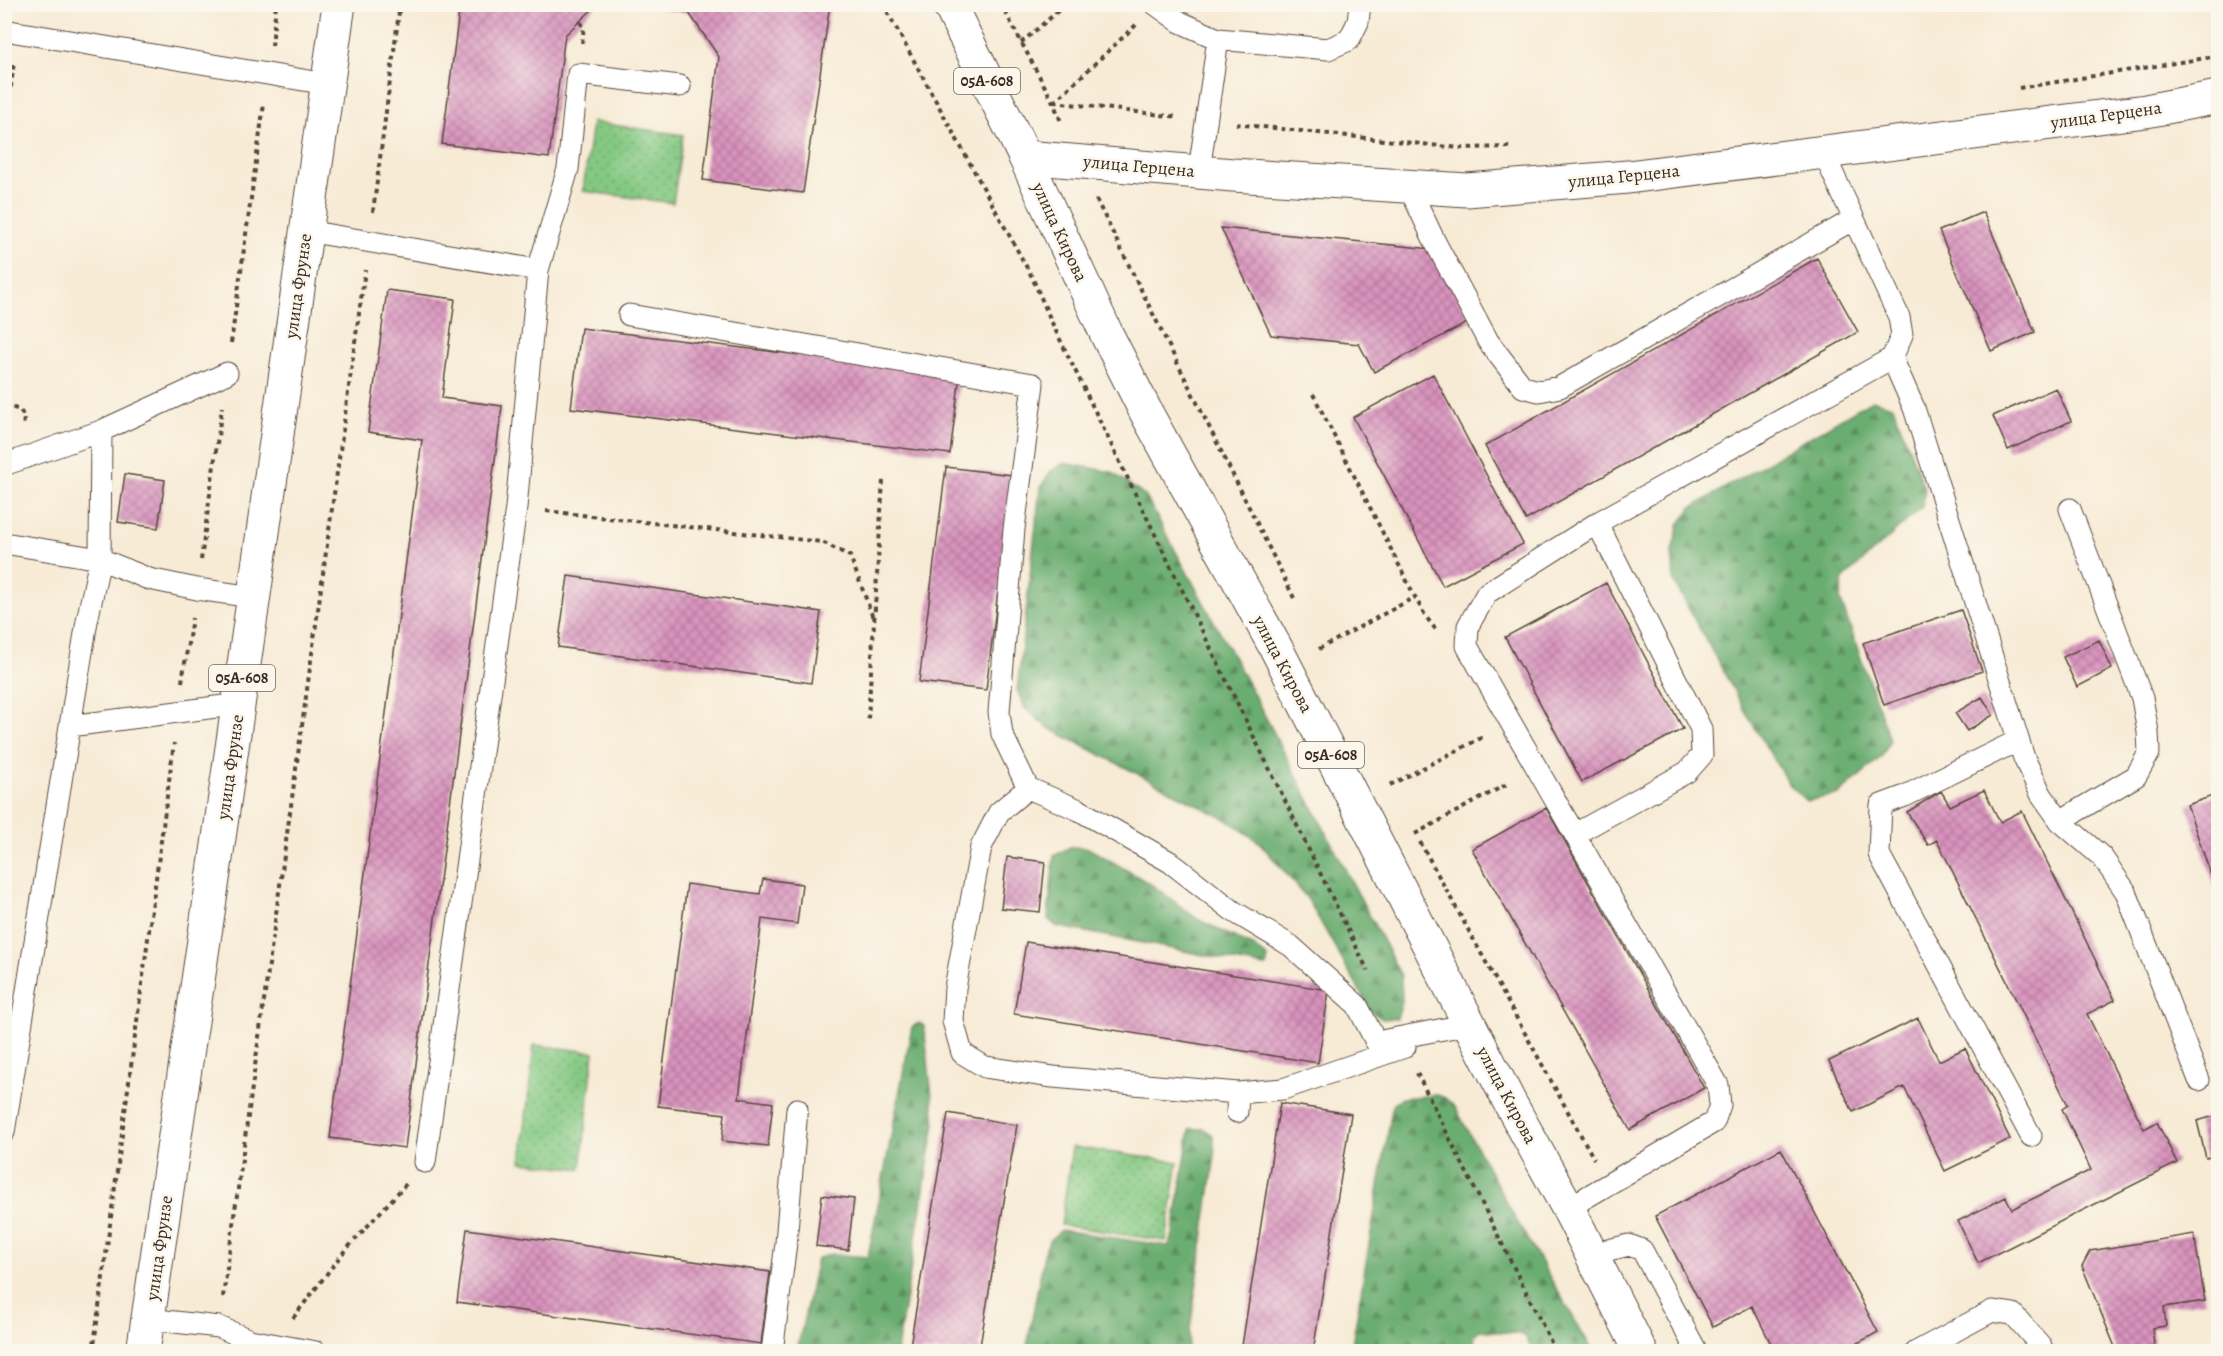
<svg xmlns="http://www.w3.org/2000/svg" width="2223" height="1356" font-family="Alegreya,serif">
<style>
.forest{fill:url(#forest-firs);stroke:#536c48;stroke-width:1.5}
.park{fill:url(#park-dots);stroke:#607a50;stroke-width:1.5}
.building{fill:url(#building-cross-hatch)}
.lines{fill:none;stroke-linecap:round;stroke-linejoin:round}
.service-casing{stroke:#57473a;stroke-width:23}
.secondary-casing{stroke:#57473a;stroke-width:35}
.primary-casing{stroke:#57473a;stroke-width:35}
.path{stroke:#57473a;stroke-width:4;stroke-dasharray:4.5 4.5;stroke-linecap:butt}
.service{stroke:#fff;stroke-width:21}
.secondary{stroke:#fff;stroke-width:33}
.primary{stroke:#fff;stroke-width:33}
.labels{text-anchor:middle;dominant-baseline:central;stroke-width:5;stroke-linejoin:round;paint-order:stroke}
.shield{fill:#fbf7ec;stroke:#75685c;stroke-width:1.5}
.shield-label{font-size:16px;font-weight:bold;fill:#3b2a1e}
.street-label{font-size:18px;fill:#3b2a1e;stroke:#fbf7ec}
</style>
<defs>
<pattern id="forest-firs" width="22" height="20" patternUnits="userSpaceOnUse" patternTransform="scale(1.5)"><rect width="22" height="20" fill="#6bad71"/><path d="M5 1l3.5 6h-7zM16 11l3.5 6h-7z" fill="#598d5c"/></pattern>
<pattern id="park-dots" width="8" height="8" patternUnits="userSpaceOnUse" patternTransform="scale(1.5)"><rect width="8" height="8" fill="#84c983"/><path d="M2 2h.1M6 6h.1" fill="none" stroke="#6da36b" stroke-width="1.8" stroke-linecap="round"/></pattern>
<pattern id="building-cross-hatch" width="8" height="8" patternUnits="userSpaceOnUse" patternTransform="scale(1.5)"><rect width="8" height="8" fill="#d993be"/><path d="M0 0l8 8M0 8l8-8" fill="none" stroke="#b1789a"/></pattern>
</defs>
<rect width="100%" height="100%" fill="#fbf7ec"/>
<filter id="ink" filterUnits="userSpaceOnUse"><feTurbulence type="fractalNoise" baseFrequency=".0167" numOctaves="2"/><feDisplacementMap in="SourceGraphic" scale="12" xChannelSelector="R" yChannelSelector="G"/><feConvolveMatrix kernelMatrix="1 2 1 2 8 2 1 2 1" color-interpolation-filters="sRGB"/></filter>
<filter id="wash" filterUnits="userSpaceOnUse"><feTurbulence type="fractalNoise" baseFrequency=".008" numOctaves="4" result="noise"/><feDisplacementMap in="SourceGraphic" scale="24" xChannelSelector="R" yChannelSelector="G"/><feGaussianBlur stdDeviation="1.35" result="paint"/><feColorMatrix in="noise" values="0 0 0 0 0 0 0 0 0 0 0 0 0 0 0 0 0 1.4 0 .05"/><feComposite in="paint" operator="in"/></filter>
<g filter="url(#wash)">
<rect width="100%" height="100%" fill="#f7ebd6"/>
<path class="forest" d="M1872,400L1893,406L1925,490L1922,507L1843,579L1840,599L1890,740L1882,756L1839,794L1807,801L1789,785L1749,718L1674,582L1672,552L1679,525L1691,508Z
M1064,463L1112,472L1146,497L1252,691L1401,976L1402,1002L1397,1018L1382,1019L1371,1011L1307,898L1259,842L1227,820L1047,727L1025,708L1017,690L1040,489L1050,472Z
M1070,847L1088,848L1106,858L1152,885L1199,920L1254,947L1268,958L1266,967L1056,926L1048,919L1054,856Z
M919,1023L924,1026L935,1123L897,1351H797L817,1259L830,1254L868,1257L912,1027Z
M1437,1095L1445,1098L1455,1107L1515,1218L1593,1351H1534L1525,1336L1520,1334L1479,1330L1475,1335L1473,1351H1351L1393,1103L1402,1098Z
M1190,1129H1204L1213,1135L1215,1156L1187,1351H1026L1045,1250L1050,1240L1061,1230L1168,1246L1172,1239Z"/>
<path class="park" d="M592,122L683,135L673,203L583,191Z
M534,1045L594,1052L581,1169L521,1162Z
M1072,1147L1178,1162L1166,1241L1061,1225Z"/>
<g id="blocks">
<path class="building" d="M460,4H598L565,35L549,158L442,144Z
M634,4H830L803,193L703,180L719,57L689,13Z
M1983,212L2035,332L1991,351L1939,231Z
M1221,228L1433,249L1471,321L1374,372L1359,344L1271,335Z
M1817,258L1858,332L1526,520L1485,446Z
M387,290L455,299L442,398L502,406L405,1148L330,1138L422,440L368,432Z
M581,328L960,375L950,454L571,408Z
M1433,374L1523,544L1443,586L1353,417Z
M2056,388L2071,421L2008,450L1993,416Z
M946,467L1012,475L986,690L919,682Z
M125,474L165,480L158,528L118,522Z
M568,576L821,612L811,683L558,647Z
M1606,583L1683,729L1582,782L1505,637Z
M1961,610L1982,671L1884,705L1863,643Z
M2099,640L2112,669L2077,687L2063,657Z
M1982,697L1993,715L1967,731L1955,713Z
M1984,790L2000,822L2022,811L2115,1000L2087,1014L2144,1129L2157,1122L2177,1163L1978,1263L1958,1221L2006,1197L2012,1209L2091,1170L2062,1109L2068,1105L1937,840L1928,845L1907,812L1941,791L1950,806Z
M2218,794V896L2187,805Z
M1546,808L1704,1088L1630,1130L1472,849Z
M1007,857L1045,862L1040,912L1001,908Z
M763,879L802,884L797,924L762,919L739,1098L773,1103L768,1146L722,1141L725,1114L658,1106L687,884L760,894Z
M1026,942L1329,990L1318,1063L1014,1014Z
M1918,1018L1939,1061L1965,1048L2010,1139L1945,1171L1904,1087L1853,1112L1829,1061Z
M1280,1103L1351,1114L1313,1352H1241Z
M948,1113L1017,1125L1006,1189L979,1352H909Z
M2218,1115V1155L2206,1158L2197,1121Z
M1781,1149L1878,1332L1842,1352H1775L1752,1306L1713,1327L1655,1216Z
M822,1195L854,1199L848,1250L816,1246Z
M467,1229L770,1272L761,1344L457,1302Z
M2194,1234L2205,1301L2164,1307L2166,1326L2152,1328L2155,1352H2117L2082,1266L2090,1251Z"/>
</g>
</g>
<g filter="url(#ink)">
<use href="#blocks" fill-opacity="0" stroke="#57473a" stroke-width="1.5"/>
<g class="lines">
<defs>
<path id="service" d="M1155,4L1180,22L1218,39
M4,30L327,84
M1199,171L1218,39L1328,49L1349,40L1358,22L1360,4
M1409,187L1435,242L1488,341L1523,387L1539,391L1560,387L1854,219
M306,231L538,270
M629,315L1033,384L1014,529L999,712L1002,734L1028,788L1079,810L1170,862L1233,911L1291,946L1357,1005L1376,1042L1470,1024
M1892,358L1914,408L2024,758L2041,794L2060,821L2102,857L2126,892L2199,1080
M4,465L101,431L227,373
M4,543L100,559L149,579L197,589L253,597
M70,726L239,704
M2017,741L1905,796L1881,805L1879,854L2031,1136
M1028,788L999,812L981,847L955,988L953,1021L962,1053L985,1067L1053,1077L1238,1093
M2060,821L2136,776L2149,753L2148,732L2142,698L2070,509
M1575,834L1687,772L1702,755L1701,729L1597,523L1892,358L1902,335L1899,317L1823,152
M1237,1112L1238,1093L1283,1089L1405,1047
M4,1132L87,621L100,559L101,431
M425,1162L516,508L538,270L568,169L578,74L680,86
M1568,1208L1714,1122L1720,1105L1718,1085L1467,646L1468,626L1487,593L1597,523
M1592,1254L1629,1245L1642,1250L1697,1352
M148,1319L219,1327L250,1340L316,1352
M772,1352L786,1243L797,1109
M1916,1352L1992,1311L2013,1314L2041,1346L2043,1352"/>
<path id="secondary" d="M1025,157L1233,175L1467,190L1628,177L2146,111L2218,97"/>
<path id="primary" d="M949,4L1025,157L1107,335L1148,416L1277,650L1510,1103L1568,1208L1641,1352
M143,1352C211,903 274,454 339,4"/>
</defs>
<use href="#service" class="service-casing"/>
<use href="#secondary" class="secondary-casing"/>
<use href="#primary" class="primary-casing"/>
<path class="path" d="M883,4L1032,277L1052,323L1368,971
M1001,4L1053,102L1062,124
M580,22L584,27L582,43
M1021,43L1066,4
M272,46L276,4
M2019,88L2218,56
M1054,102L1178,117
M1054,102L1136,25
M1236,124L1459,148L1512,147
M4,141L14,62
M1096,199L1294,598
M373,212L400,4
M231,343L264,104
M1313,394L1415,597L1426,617L1437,631
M4,405L20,410L24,417L23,428
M546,511L822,542L850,556L874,620
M201,560L222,407
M1319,649L1415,597
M182,682L192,618
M868,719L883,480
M1390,785L1485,736
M1415,834L1509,783
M1420,842L1594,1159
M1417,1073L1556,1352
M223,1297L365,270
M293,1318L342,1254L406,1184
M93,1352L174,743"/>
<use href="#service" class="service"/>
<use href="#secondary" class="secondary"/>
<use href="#primary" class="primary"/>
</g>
</g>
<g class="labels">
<g class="shield">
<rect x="954" y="68" width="66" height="26" rx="4.5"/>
<rect x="209" y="665" width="66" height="26" rx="4.5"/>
<rect x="1298" y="742" width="66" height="26" rx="4.5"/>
</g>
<g class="shield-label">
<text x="987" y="81">05А-608</text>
<text x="242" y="678">05А-608</text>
<text x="1331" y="755">05А-608</text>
</g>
<g class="street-label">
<text transform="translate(2106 115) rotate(-8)">улица Герцена</text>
<text transform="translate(1139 166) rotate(5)">улица Герцена</text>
<text transform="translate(1624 176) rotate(-6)">улица Герцена</text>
<text transform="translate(1060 232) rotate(65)">улица Кирова</text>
<text transform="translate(298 286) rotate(-82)">улица Фрунзе</text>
<text transform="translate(1283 664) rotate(62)">улица Кирова</text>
<text transform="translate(230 767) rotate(-82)">улица Фрунзе</text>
<text transform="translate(1507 1095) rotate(62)">улица Кирова</text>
<text transform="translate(159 1248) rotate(-82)">улица Фрунзе</text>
</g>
</g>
<rect width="2223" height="1356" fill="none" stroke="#fbf7ec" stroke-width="24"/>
</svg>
